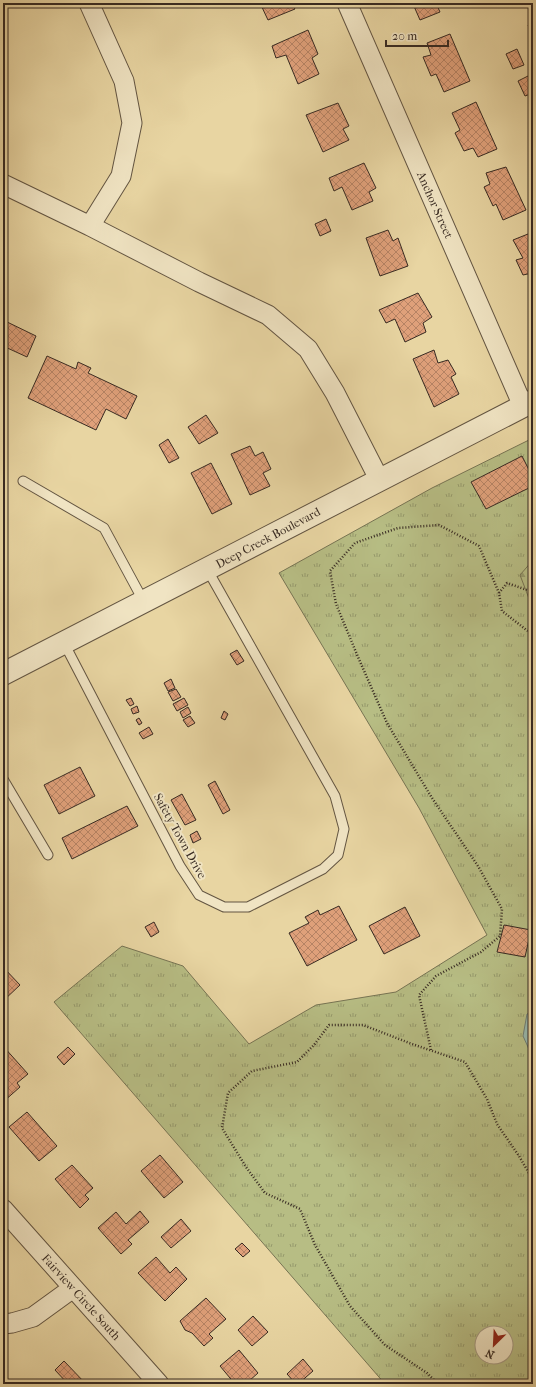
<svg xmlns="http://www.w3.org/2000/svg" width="536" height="1387" font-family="'IM FELL French Canon',serif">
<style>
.grass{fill:url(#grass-tufts);stroke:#777453;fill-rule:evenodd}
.forest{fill:url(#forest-firs);stroke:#777453}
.water{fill:#98b8ac;stroke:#717f75}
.building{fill:url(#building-cross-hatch);stroke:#372a22}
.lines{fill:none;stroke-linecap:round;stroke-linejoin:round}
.service-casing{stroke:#635542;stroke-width:11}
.minor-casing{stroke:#635542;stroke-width:21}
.tertiary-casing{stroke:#635542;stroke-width:24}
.path{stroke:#372a22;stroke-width:2.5;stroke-dasharray:1 2;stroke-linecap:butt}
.service{stroke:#f0e4c3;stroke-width:9}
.minor{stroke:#f0e4c3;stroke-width:19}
.tertiary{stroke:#f0e4c3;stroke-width:22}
.labels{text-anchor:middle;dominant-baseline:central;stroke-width:4;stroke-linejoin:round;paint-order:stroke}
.street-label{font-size:12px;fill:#372a22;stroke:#f0e4c3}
</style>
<defs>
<pattern id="grass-tufts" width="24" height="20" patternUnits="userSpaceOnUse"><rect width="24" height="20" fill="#b7bd84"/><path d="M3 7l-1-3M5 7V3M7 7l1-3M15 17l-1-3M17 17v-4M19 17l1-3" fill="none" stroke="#969a6c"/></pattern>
<pattern id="forest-firs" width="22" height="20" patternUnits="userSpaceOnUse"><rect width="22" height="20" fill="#b7bd84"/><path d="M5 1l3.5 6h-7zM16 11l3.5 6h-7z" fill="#969a6c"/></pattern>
<pattern id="building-cross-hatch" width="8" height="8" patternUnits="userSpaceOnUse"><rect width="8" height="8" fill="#dfa07a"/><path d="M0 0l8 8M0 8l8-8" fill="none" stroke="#b68364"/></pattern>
</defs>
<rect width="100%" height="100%" fill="#e8d5a2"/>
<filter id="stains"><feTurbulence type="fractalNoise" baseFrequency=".005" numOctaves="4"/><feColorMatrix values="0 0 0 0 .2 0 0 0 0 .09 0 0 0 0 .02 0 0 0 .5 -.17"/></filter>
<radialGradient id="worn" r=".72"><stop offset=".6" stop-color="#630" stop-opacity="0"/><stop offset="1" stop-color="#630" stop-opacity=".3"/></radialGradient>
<path class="grass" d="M533,438V1384H385L54,1002L122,946L183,966L249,1044L316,1005L396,992L487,935L419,808L279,573L432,488ZM482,1333H506V1357H482Z"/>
<path class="forest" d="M533,560V609L520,575Z"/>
<path class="water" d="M533,1012V1058L523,1036L527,1014Z"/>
<path class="building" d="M260,3H291L295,9L268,20Z
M404,3H436L440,12L420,20L413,4L406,7Z
M533,23V35L528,25Z
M308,30L318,54L312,58L319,74L298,84L286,55L276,58L272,46Z
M450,34L470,81L444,92L436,74L431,76L423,57L431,55L427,43Z
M517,49L524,65L513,69L506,54Z
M528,76L533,87V93L525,96L518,81Z
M476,102L497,149L478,157L473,148L464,151L455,133L460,130L452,113Z
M338,103L349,126L343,129L349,140L323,152L306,115Z
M364,163L376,188L369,192L373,201L352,210L342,187L334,191L329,178Z
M506,167L526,210L503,220L496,204L493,206L484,187L490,184L486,173Z
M326,219L331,231L320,236L315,224Z
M388,230L393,241L398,238L408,266L380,276L366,238Z
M533,232V277L532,273L523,275L516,260L523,258L513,240Z
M418,293L432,317L423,323L426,332L405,342L395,319L386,323L379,310Z
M3,320L36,336L27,357L3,346Z
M434,350L438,363L448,360L456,374L451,377L459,394L434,407L413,359Z
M47,356L76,369L78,362L91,368L88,373L137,396L126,419L106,409L96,430L28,398Z
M206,415L218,433L199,444L188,427Z
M168,439L179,458L169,463L159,445Z
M250,446L255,456L263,452L271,469L263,473L270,486L250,495L231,454Z
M522,456L533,478V486L486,509L471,482Z
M211,463L232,504L212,514L191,473Z
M237,650L244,661L237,665L230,654Z
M171,679L175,688L168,691L164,683Z
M176,689L181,697L173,701L168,692Z
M131,698L134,704L130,706L126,700Z
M184,698L188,705L177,711L173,704Z
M137,706L139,712L133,714L131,709Z
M188,707L191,713L183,718L180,712Z
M224,711L228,714L225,720L221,718Z
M190,716L195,723L188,727L183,720Z
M139,718L142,723L139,725L136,720Z
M149,727L153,734L143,739L139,733Z
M80,767L95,796L59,814L44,785Z
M215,781L230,810L223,814L208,785Z
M182,794L196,820L185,825L171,800Z
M127,806L138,826L72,859L62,838Z
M197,831L201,839L193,843L190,835Z
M339,906L357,940L307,966L289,933L309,923L305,917L318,910L320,915Z
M405,907L420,936L384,954L369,926Z
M154,922L159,932L151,937L145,927Z
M504,925L531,930L525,957L497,952Z
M3,967L20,985L3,1001Z
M3,1046L28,1074L17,1083L20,1087L3,1102L7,1107L3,1111Z
M68,1047L75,1054L64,1065L57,1057Z
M27,1112L57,1146L39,1161L9,1127Z
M160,1155L183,1182L164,1198L141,1171Z
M72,1165L93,1188L85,1195L89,1199L80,1208L55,1179Z
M140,1211L149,1222L128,1240L132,1244L121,1254L98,1228L116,1212L126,1224Z
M181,1219L191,1231L171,1248L161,1237Z
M242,1243L250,1251L243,1257L235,1249Z
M156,1257L170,1273L176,1267L187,1279L165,1301L138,1273Z
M206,1298L226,1319L209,1334L213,1338L204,1346L192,1333L185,1330L180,1321Z
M253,1316L268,1332L252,1346L238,1330Z
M239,1350L258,1373L249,1381L252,1384H235L220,1366Z
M303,1359L313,1371L298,1384H296L287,1374Z
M64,1361L86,1384H68L55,1370Z"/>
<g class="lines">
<defs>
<path id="service" d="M23,481L104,528L144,602
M64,643L180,866L199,895L224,907H248L323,869L338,855L344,829L335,796L207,569
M3,779L48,855"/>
<path id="minor" d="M89,3L124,81L132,123L121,176L90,226L199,282L268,315L308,349L335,393L379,479
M347,3L523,406
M3,184L90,226
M3,1209L159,1384
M3,1324L12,1323L33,1317L73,1288"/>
<path id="tertiary" d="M3,674L533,401"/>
</defs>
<use href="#service" class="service-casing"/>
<use href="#minor" class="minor-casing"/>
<use href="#tertiary" class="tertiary-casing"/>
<path class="path" d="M499,593L507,583L533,592
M431,1050L419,995L436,976L481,952L500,936L502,909L478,866L432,798L387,723L358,657L336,604L330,571L355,543L398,528L439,525L479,546L499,593L502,611L533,635
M438,1384L427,1373L385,1345L350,1306L315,1245L300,1209L265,1193L246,1167L222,1128L228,1093L252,1071L297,1062L314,1045L329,1025H363L412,1044L465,1062L487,1099L497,1124L519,1156L533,1180"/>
<use href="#service" class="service"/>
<use href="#minor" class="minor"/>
<use href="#tertiary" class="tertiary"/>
</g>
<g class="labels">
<g class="street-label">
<text transform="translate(435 205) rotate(66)">Anchor Street</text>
<text transform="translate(268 538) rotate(-28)">Deep Creek Boulevard</text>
<text transform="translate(180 836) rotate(61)">Safety Town Drive</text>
<text transform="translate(81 1297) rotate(48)">Fairview Circle South</text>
</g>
</g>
<rect width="536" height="1387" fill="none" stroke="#e8d5a2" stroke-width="16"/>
<rect x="4" y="4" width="528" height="1379" fill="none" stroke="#372a22" stroke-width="2"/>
<rect x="8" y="8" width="520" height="1371" fill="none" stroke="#372a22"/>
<g transform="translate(494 1345) rotate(204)"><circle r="19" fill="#f0e4c3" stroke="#a69a83"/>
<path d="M0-3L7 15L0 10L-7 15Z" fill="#8f2418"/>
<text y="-6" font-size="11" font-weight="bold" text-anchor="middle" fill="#372a22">N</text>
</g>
<path d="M386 40v6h62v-6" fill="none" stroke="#372a22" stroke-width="2"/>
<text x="392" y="40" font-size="12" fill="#372a22" stroke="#f0e4c3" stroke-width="3" paint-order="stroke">20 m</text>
<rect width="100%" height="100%" filter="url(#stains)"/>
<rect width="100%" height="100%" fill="url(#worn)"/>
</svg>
